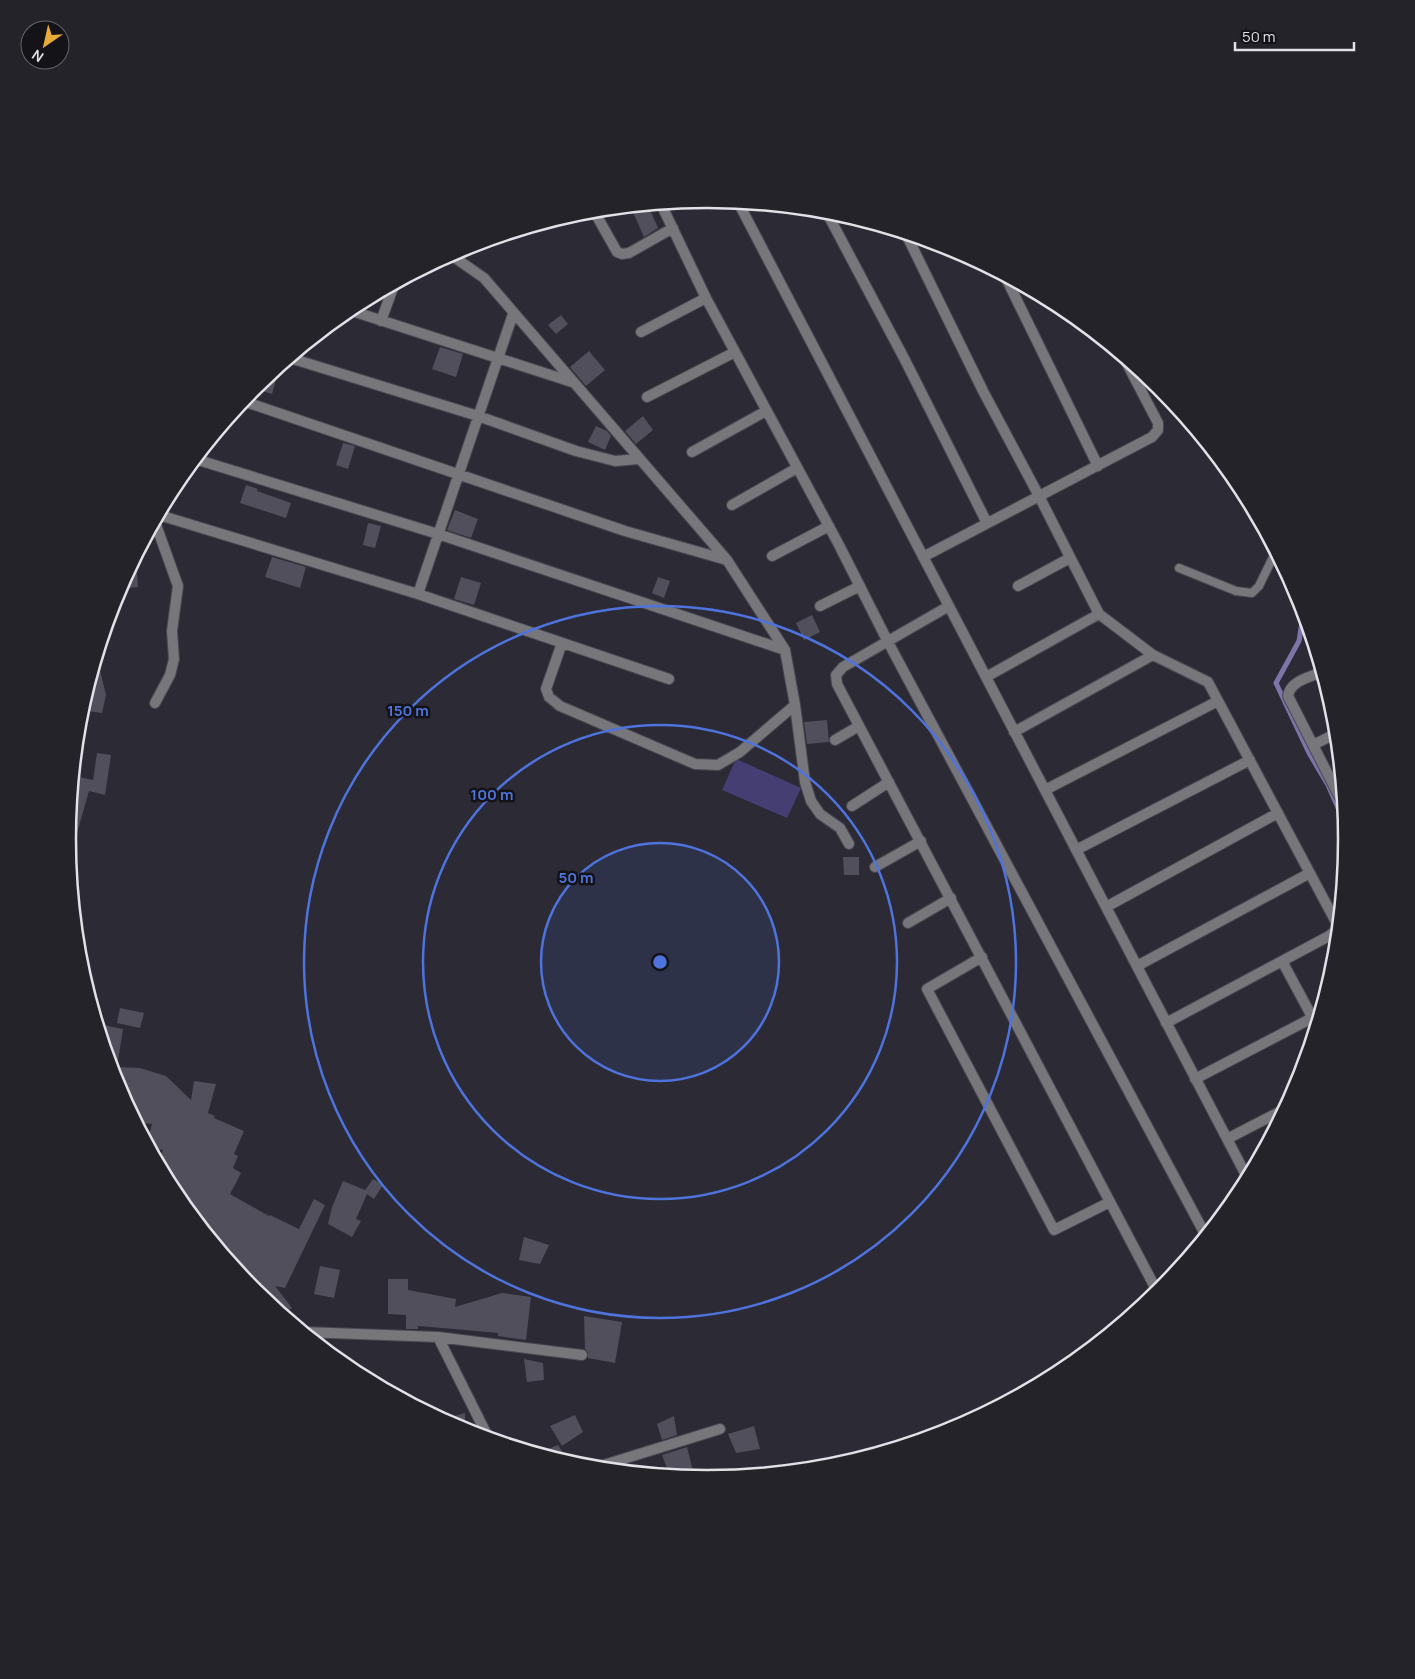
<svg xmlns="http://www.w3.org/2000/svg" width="1415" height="1679" font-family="Manrope,sans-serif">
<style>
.green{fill:#453e72}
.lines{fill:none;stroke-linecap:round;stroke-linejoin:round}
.stream{stroke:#7d74a9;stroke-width:5}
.building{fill:#504f5b}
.service-casing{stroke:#484752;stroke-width:10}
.minor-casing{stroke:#484752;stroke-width:12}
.service{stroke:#76767b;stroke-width:8}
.minor{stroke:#76767b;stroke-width:10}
.ring{fill:none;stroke:#4e73dc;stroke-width:2.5}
.rim{fill:none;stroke:#e2e1e8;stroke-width:2.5}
.centre{fill:#4e73dc;stroke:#141318;stroke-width:2.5}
.ring-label{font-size:15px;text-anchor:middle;font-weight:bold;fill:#4e73dc;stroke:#141318;stroke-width:5;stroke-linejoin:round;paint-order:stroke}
</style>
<rect width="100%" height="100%" fill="#2b2a35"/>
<path class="green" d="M736,759L801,788L787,818L722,790Z"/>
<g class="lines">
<path class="stream" d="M1302,604V622L1299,641L1276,683L1309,753L1328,785L1346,826"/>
</g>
<path class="building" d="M648,205L658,228L644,237L632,210L642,206Z
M561,315L568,324L556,334L548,325Z
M440,347L463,354L456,377L432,369Z
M589,351L605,370L586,386L570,367Z
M280,366L272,394L259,390L261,382Z
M643,416L653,430L636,444L625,431Z
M596,426L607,431L611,436L605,450L588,442Z
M343,443L355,446L348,469L336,465Z
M246,485L258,489L257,491L291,503L286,518L240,503Z
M455,510L478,519L471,538L447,530Z
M368,523L381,526L375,548L363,545Z
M272,557L306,567L300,588L265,577Z
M136,558L138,587L119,589Z
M461,577L481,583L474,605L454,599Z
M658,577L670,581L664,598L652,593Z
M812,615L820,632L804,640L796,623Z
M97,658L106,695L102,713L81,710Z
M827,720L829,742L807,744L804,722Z
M97,753L111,755L105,795L89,791L73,847L68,846L74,776L93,780Z
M843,857H859V875H844Z
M120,1008L144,1013L140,1028L117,1023Z
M98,1024L123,1029L117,1067L140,1068L166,1076L191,1100L194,1081L216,1084L208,1113L215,1116L214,1118L244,1131L234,1154L238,1156L233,1168L241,1173L230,1194L269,1216L270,1215L299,1229L314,1199L325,1205L285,1288L275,1286L292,1308L283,1315L255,1292L200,1226L203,1222L193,1216L175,1195L158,1163L163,1150L150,1147L147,1142L152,1124L141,1123V1119L133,1117L116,1084Z
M373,1179L383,1185L374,1199L367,1194L356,1219L361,1221L352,1237L328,1224L332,1207L343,1181L365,1190Z
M524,1237L549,1245L540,1264L519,1260Z
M320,1266L340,1270L334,1298L314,1294Z
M388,1279H408V1290L456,1299L455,1307L502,1293L531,1297L526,1340L498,1336V1333L454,1329L418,1326V1329H406V1315L388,1314Z
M584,1316L622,1322L615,1363L588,1358V1353L585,1349Z
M524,1359L543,1363L544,1380L527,1382Z
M465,1413V1431L441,1420Z
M575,1415L583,1432L562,1446L550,1426Z
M674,1416L677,1435L662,1440L657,1424Z
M754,1426L760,1449L736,1453L728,1434Z
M558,1445L570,1463L537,1454Z
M687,1447L693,1471L684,1476V1477L670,1476L662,1455Z"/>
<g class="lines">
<defs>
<path id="service" d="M1179,568L1236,591L1252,593L1259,586L1276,551"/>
<path id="minor" d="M738,202L1248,1179
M661,204L706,298L839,545L888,642L1206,1236
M594,211L617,252L622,254L629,253L673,228
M826,211L905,360L987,523
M906,234L983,391L1039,496L1099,614L1153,655L1208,682L1337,924L1335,931L1329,936L1166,1023
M451,255L484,278L727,560L785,650L795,705L740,752L718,765L695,764L560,706L549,697L546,689L562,643
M1005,276L1098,466
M349,310L572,382
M381,321L394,285
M641,332L706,298
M290,358L478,416L576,451L615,461L639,459
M647,397L735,352
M243,401L625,531L727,560
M692,452L766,411
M195,459L438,534L785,650
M732,505L797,468
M159,515L418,594L669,679
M155,522L178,586L172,631L174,659L170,675L155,703
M772,556L829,526
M923,557L1152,437L1158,430V423L1123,356
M1018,586L1070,558
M418,594L513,314
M820,606L860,586
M949,606L843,667L836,675L837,684L1158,1293
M1322,672C1310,677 1290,681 1288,696L1338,794L1343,792
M986,677L1099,614
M795,705L805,782L811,801L820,814L840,828L849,844
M1014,732L1153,655
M835,740L859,726
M1313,745L1337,733
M1045,790L1218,701
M1338,794L1344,805
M852,806L889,782
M1076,850L1250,760
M875,867L921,841
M1106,907L1278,813
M908,923L951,898
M982,957L927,989L1054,1230L1110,1202
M1282,961L1317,1026
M1137,966L1310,873
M1195,1079L1312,1018
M1227,1139L1285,1109
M304,1332L438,1337L582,1355
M438,1337L489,1439
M594,1468L720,1429"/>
</defs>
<use href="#service" class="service-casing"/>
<use href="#minor" class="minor-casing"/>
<use href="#service" class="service"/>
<use href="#minor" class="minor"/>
</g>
<circle cx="660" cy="962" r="119" fill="#4e73dc" fill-opacity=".12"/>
<g class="ring">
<circle cx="660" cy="962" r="119"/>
<circle cx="660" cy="962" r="237"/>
<circle cx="660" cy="962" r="356"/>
</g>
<path d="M0 0H1415V1679H0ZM76 839a631 631 0 1 1 1262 0a631 631 0 1 1-1262 0Z" fill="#242329" fill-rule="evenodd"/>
<path class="rim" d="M76 839a631 631 0 1 1 1262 0a631 631 0 1 1-1262 0Z"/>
<circle cx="660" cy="962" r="8" class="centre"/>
<g class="ring-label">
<text x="408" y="716">150 m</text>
<text x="492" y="800">100 m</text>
<text x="576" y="883">50 m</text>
</g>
<g transform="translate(45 45) rotate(214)"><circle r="24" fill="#141318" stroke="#66656b"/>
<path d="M0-4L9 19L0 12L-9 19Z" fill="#e9ab38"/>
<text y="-8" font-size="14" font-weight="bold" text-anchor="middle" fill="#e2e1e8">N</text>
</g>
<path d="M1235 42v8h119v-8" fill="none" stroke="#e2e1e8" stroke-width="2.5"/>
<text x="1242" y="42" font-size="15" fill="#e2e1e8" stroke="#141318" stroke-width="4" paint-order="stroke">50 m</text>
</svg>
